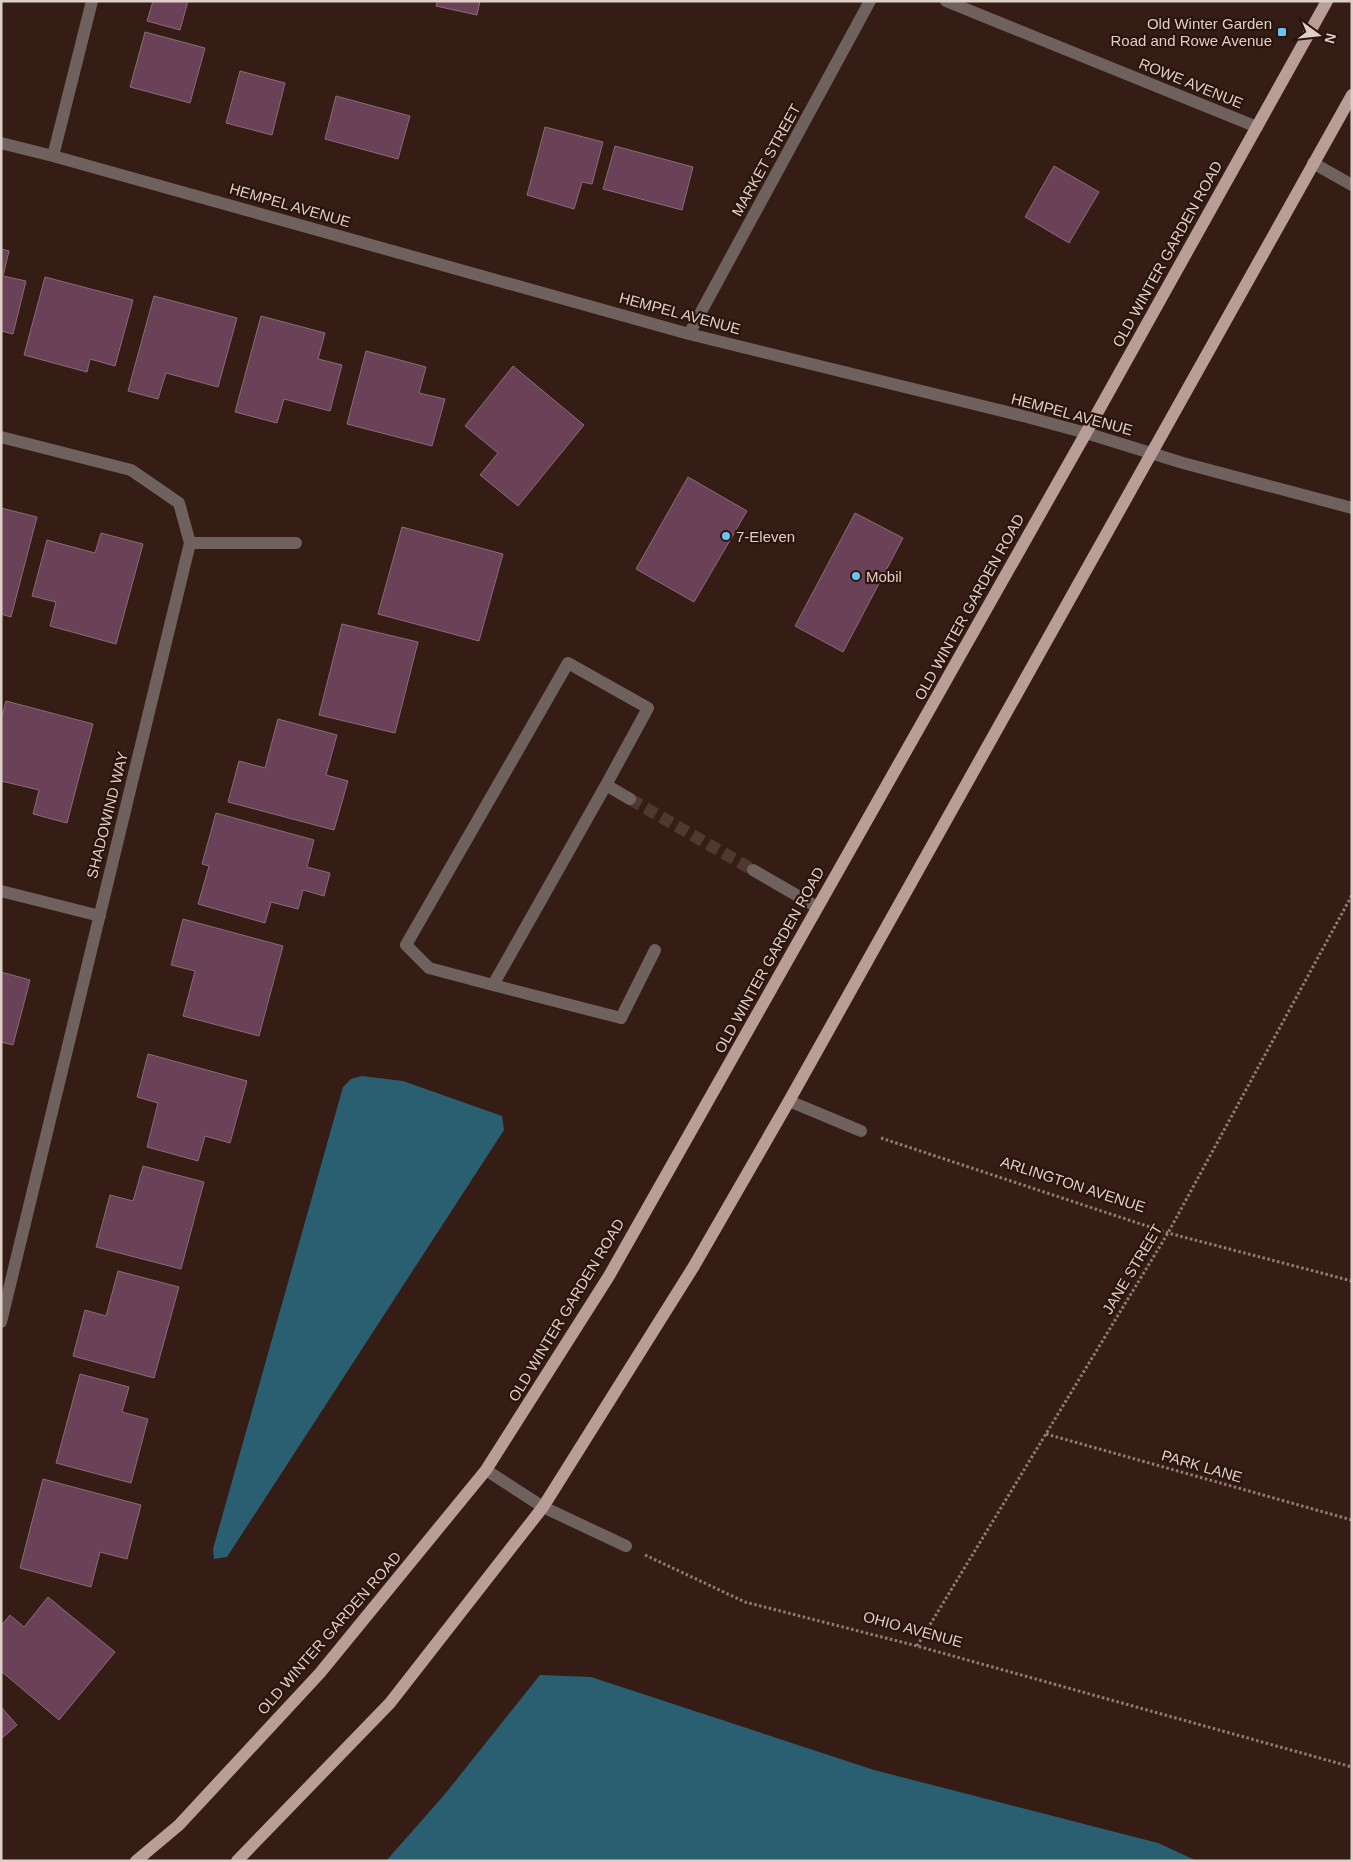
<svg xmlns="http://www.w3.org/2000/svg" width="1353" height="1862" font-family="Arial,sans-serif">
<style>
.water{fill:#2a5f72}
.building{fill:#6a4156;stroke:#876c79}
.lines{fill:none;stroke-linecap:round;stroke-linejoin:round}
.minor-tunnel{stroke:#4e3830;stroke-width:12;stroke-dasharray:12 6;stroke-linecap:butt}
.path{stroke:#907c75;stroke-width:3;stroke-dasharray:2.5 2.5;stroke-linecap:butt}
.minor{stroke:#6e615e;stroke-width:12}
.major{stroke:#b99d97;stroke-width:12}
.poi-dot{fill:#69c4f1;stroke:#2a140c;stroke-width:2}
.labels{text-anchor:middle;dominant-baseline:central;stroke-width:4.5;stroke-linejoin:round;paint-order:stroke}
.poi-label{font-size:15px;fill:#dfcfc9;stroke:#2a140c;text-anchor:start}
.street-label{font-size:15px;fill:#dfcfc9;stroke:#2a140c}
</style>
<rect width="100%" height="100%" fill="#351d15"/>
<path class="water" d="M362,1076L403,1081L502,1116L504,1130L227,1557L214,1559L213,1549L343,1087L351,1079Z
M540,1675L591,1677L874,1770L1158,1843L1197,1861H386L445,1794Z"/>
<path class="building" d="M153,1H188L180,30L147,21Z
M437,1H480L477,15L436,6Z
M145,32L205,48L190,103L130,87Z
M240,71L285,83L272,135L226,123Z
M336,96L410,116L398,159L325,139Z
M545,127L603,142L592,184L582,182L574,209L527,195Z
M615,146L693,167L682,210L603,189Z
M1054,166L1099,192L1069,243L1025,217Z
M1,249L9,251L3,276L26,281L13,334L1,331Z
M45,277L133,300L115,366L90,359L87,372L24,355Z
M154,296L237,318L218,387L166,373L158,399L128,391Z
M261,316L325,333L318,359L342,365L330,411L284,399L277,423L235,412Z
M366,351L426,367L419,393L445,399L432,446L347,424Z
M513,366L584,425L518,506L480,475L498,453L465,426Z
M688,477L747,511L694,602L636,569Z
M1,508L37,517L11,617L1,614Z
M855,513L903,538L843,652L795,626Z
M402,527L503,554L479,641L378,614Z
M101,533L143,544L116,644L50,626L56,602L32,596L47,540L95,553Z
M342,624L418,642L395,733L319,715Z
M6,701L93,724L67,823L33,814L39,790L1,781V720Z
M278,719L337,735L326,775L348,781L334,830L228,802L239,761L265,768Z
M216,813L314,840L307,867L330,873L324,896L303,890L298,909L271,902L265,923L198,904L209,866L202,864Z
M183,919L283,946L259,1036L183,1016L195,971L171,965Z
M1,972L30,980L13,1045L1,1042Z
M148,1054L247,1081L230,1143L205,1136L198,1161L147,1147L158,1103L137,1097Z
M143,1166L204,1182L181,1269L96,1247L110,1195L133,1201Z
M118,1271L179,1287L154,1378L73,1356L85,1310L106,1316Z
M80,1374L129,1387L122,1412L148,1419L131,1483L56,1463Z
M43,1479L141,1505L127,1559L100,1552L91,1587L20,1568Z
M48,1597L115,1652L59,1720L1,1671V1626L10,1615L24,1627Z
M1,1707L17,1725L1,1739Z"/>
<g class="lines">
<path class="minor-tunnel" d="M630,799L753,870"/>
<path class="path" d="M881,1138L1168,1233L1352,1281
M1046,1434L1352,1520
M645,1555L745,1602L917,1646L1352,1767
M917,1646L1168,1233L1352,895"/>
<path class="minor" d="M946,1L1257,127
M1,143L53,156L689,334L1027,417L1086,433L1183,463L1352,508
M53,156L92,1
M1313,163L1352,185
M689,334L870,1
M1,437L131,470L179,503L190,543L1,1322
M190,543H296
M630,799L606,785L493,985L621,1018L655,950
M753,870L817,907
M1,891L100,916
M493,985L429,968L406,945L568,663L648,708L606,785
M789,1101L861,1131
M486,1470L543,1507L626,1546"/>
<path class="major" d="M136,1861L179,1825L320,1673L486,1470L609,1276L1086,433L1327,1
M237,1861L390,1703L543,1507L694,1266L789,1101L1352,95"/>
</g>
<g class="poi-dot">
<rect x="1277" y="27" width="10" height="10" rx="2.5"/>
<circle cx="726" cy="536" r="5"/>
<circle cx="856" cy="576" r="5"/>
</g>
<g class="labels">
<g class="poi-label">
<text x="1272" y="23" text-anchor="end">Old Winter Garden<tspan x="1272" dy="17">Road and Rowe Avenue</tspan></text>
<text x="736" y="536">7-Eleven</text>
<text x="866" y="576">Mobil</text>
</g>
<g class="street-label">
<text transform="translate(1191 83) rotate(22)">ROWE AVENUE</text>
<text transform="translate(766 160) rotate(-61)">MARKET STREET</text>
<text transform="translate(290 205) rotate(16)">HEMPEL AVENUE</text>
<text transform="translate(1167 254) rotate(-61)">OLD WINTER GARDEN ROAD</text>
<text transform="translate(680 313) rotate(15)">HEMPEL AVENUE</text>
<text transform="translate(1072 414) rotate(15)">HEMPEL AVENUE</text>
<text transform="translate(969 607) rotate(-61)">OLD WINTER GARDEN ROAD</text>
<text transform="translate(107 815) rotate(-76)">SHADOWIND WAY</text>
<text transform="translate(769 960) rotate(-61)">OLD WINTER GARDEN ROAD</text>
<text transform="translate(1073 1184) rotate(18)">ARLINGTON AVENUE</text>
<text transform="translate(1132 1269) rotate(-59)">JANE STREET</text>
<text transform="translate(566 1310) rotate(-59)">OLD WINTER GARDEN ROAD</text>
<text transform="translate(1202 1466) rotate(16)">PARK LANE</text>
<text transform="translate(913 1629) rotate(15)">OHIO AVENUE</text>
<text transform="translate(329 1633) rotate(-49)">OLD WINTER GARDEN ROAD</text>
</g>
</g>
<rect width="1353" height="1862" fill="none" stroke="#dfcfc9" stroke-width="5"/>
<g transform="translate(1318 35) rotate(105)" stroke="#2a140c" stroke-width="4" paint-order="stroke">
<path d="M0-4L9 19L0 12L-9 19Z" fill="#dfcfc9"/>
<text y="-8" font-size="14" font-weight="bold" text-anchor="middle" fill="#dfcfc9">N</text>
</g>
</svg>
